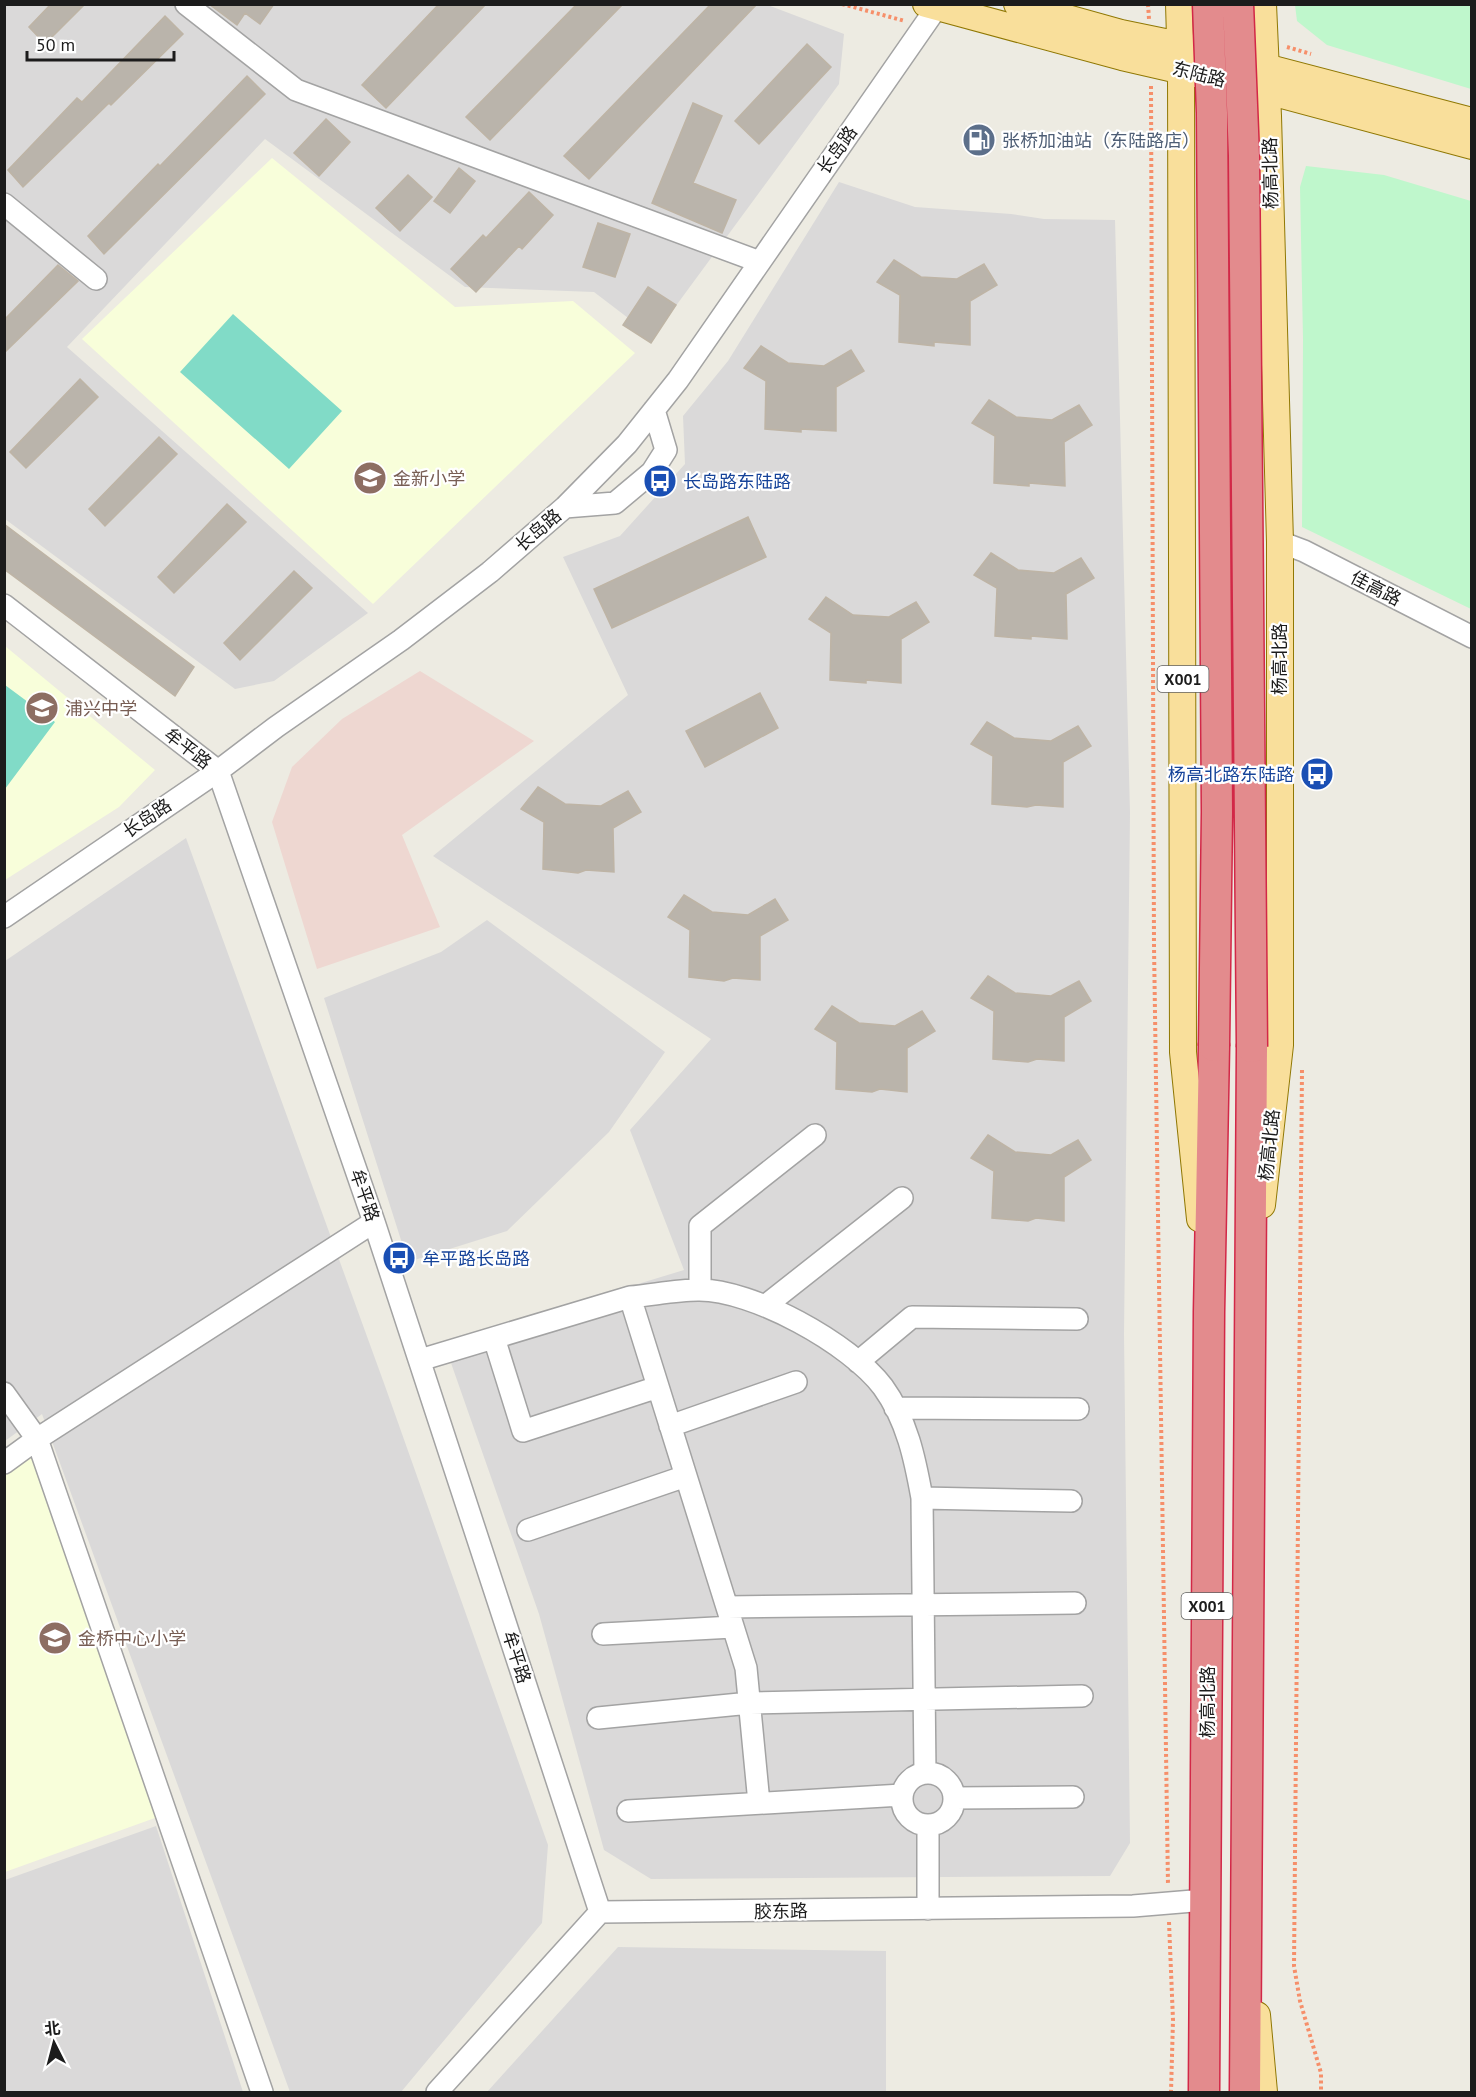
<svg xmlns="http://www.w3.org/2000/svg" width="1476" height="2097" font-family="'PT Sans','Noto Sans SC',sans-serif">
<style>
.residential{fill:#dad9d9}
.commercial{fill:#eed7d1}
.education{fill:#f8feda}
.park{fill:#bff7cc}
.pitch{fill:#81dbc7}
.building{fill:#bab4ab;stroke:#beb4a5;stroke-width:1.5}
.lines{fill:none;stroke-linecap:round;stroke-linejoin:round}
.minor-casing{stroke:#a3a3a3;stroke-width:24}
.major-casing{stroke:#907804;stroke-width:28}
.highway-casing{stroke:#d22847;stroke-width:33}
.path{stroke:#f68f6a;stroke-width:4;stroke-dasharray:3 3;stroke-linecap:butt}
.minor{stroke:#fff;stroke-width:21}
.major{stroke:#f9df9b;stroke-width:26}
.highway{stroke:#e38b8d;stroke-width:30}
.highway-bridge-casing{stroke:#d22847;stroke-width:33;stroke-linecap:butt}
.highway-bridge{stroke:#e38b8d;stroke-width:30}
.labels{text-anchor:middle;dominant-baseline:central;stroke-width:4.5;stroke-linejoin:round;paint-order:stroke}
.shield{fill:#fff;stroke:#606060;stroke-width:1.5}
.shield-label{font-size:16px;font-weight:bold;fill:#1c1c1c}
.street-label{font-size:18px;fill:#1c1c1c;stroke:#fff}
.service-label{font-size:18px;fill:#4e5e75;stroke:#fff;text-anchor:start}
.education-label{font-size:18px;fill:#785e54;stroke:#fff;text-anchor:start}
.transit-label{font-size:18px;fill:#164399;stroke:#fff;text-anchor:start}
</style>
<rect width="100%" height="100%" fill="#edebe2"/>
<path class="residential" d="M765,4L844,34L839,84L653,337L594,292L465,287L265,139L67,347L368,613L274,681L235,689L5,519V5Z
M839,182L915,207L1011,214L1044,219L1115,220L1130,813L1124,1334L1130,1843L1110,1876L651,1879L604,1850L539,1614L444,1343L684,1270L630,1130L711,1039L433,856L628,695L563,557L620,536L685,464L683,416L728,361Z
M186,838L385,1386L548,1845L542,1923L401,2092H290L42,1414L5,1441V961Z
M487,920L665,1052L609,1132L507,1231L408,1262L324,998L441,952Z
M156,1826L243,2092H5V1880Z
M618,1947L886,1951V2092H487Z"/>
<path class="commercial" d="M420,671L534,741L402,835L440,927L317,969L272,822L292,767L342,719Z"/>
<path class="education" d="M272,158L455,307L573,301L635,353L373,604L82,339Z
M5,646L155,770L119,807L5,880Z
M37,1439L166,1814L5,1872L4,1463Z"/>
<path class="park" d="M1295,5H1471V89L1327,45L1297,21Z
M1306,166L1384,175L1471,201V609L1302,527L1303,339L1300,187Z"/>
<path class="pitch" d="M233,314L342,411L289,469L180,372Z
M5,685L55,722L5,789Z"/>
<path class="building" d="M51,4H85L45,44L29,27Z
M209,4H274L260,24L245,13L237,25Z
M439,4H486L386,108L362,85Z
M577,4H623L490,140L466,117Z
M711,4H757L589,179L564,156Z
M165,16L183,34L111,105L109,103L23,187L8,170L77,98L82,102Z
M807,44L831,67L759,144L735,121Z
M247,76L265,94L104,254L88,236L158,164L160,166Z
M693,103L722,116L693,183L736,200L722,233L652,203Z
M326,119L350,142L319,176L294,153Z
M459,168L475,181L450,213L434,201Z
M408,175L432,197L400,231L376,208Z
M529,192L553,215L522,249L519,246L476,292L451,269L483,235L486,238Z
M598,223L630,234L615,277L583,267Z
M894,260L921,277L957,279L984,264L997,285L970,301V345L934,342V346L899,342L900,295L877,282Z
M58,265L78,281L4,353V320Z
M648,287L676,305L651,343L623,325Z
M761,346L788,363L824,366L851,350L864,371L836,387V431L801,429V432L765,429L766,381L744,368Z
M80,379L98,397L26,468L10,452Z
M989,400L1016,417L1052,420L1079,405L1092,425L1064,442L1065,486L1029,483V486L994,483L995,436L972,423Z
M159,437L177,454L105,526L89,509Z
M227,504L246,522L174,593L158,577Z
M748,517L766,557L612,628L594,589Z
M4,524L194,667L175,696L4,569Z
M991,553L1018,570L1054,573L1081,558L1094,578L1066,594L1067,639L1031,636V639L995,636L997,588L974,575Z
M294,571L312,588L240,660L224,643Z
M826,597L853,615L889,617L916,602L929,622L901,639V683L866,680V683L830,680L831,633L809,619Z
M760,693L778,728L705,767L686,731Z
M987,722L1014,738L1051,741L1078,726L1091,746L1063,762V807L1036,805L1027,807L992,804L993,756L971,744Z
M538,787L565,804L601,806L628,791L641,812L613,828L614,872L586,870L578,873L543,869L544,822L521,809Z
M684,895L712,912L748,915L775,899L788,920L760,936V980L733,978L724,981L689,977L690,930L668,917Z
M988,976L1015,993L1051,996L1079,981L1091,1001L1064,1017V1061L1037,1059L1028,1062L993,1059L994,1011L971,998Z
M832,1006L859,1023L895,1026L922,1011L935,1031L907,1048V1092L880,1089L872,1092L836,1089L837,1042L815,1029Z
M988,1135L1015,1152L1051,1155L1078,1140L1091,1160L1064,1177V1221L1036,1218L1028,1221L992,1218L994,1171L971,1158Z"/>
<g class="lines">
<defs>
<path id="minor" d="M186,4L296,90L760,262
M4,204L96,279
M565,507L615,503L652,472L666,450L654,410
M1280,542L1304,551L1472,637
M4,605L218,771L374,1222L600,1912
M4,917L218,771L276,727L401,640L490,572L565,507L627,444L678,380L937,7
M700,1290V1226L815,1135
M630,1297C653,1295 676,1290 698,1290C752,1289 851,1344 883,1387C907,1420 915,1459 922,1498L925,1773
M765,1306L902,1198
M494,1338L523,1431L658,1387
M420,1360L630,1297L746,1668L759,1803
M858,1362L912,1317L1077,1319
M4,1393L37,1439L262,2092
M895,1408L1078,1409
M670,1426L796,1382
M4,1463L37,1439L374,1222
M922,1498L1071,1501
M528,1530L686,1476
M727,1607L1075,1603
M603,1634L733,1627
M598,1718L750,1703L1082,1696
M902 1799a26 26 0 1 1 52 0a26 26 0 1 1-52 0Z
M954,1798L1073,1797
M628,1811L902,1795
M928,1909V1825
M437,2092L600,1912L1133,1906L1205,1900"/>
<path id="major" d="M926,4L1122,57L1196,74
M1017,4L1121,33L1194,48
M1179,4L1181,71L1183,1052L1200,1219
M1250,63L1472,121
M1252,87L1472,146
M1262,1205L1280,1045V542L1268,116L1263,4
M1257,2015L1264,2092"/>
<path id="highway" d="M1204,2092L1209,1312L1214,1046
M1245,2092L1252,1047"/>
</defs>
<use href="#minor" class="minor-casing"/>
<use href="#major" class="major-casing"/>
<use href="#highway" class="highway-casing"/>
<path class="path" d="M842,4L905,21
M1148,4L1149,19
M1287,47L1311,54
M1151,86L1154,946L1168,1885
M1302,1070L1294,1966L1300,2001L1321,2073V2092
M1169,1922L1173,2020L1171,2092"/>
<use href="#minor" class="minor"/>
<use href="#major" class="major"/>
<use href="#highway" class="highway"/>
<defs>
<path id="highway-bridge" d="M1208,4L1212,113L1217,812L1214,1046
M1238,4L1244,156L1252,1047"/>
</defs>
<use href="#highway-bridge" class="highway-bridge-casing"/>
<use href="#highway-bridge" class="highway-bridge"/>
</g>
<defs>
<symbol id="fuel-disc" viewBox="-11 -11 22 22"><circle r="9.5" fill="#5c6f8a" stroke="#fff"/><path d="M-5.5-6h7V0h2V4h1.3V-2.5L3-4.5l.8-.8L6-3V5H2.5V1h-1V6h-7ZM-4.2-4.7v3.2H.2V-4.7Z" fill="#fff"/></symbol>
<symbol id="school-disc" viewBox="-11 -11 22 22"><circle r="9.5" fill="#8d6e63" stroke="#fff"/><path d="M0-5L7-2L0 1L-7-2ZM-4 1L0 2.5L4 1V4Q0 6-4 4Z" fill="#fff"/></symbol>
<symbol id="bus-disc" viewBox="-11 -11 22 22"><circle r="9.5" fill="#1a4fb4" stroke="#fff"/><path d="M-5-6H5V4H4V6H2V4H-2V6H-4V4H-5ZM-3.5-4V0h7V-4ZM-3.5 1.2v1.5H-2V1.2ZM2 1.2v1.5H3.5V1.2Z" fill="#fff"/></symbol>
</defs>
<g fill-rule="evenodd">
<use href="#fuel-disc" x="960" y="121" width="38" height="38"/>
<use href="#school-disc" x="351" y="459" width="38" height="38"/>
<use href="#bus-disc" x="641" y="462" width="38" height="38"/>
<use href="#school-disc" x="23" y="689" width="38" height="38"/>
<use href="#bus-disc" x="1298" y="755" width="38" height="38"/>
<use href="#bus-disc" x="380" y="1239" width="38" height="38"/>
<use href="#school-disc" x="36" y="1619" width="38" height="38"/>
</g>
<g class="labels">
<g class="shield">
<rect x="1157.5" y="666" width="51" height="26" rx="4.5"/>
<rect x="1181.5" y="1593" width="51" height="26" rx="4.5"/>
</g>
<g class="shield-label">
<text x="1183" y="679">X001</text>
<text x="1207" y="1606">X001</text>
</g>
<g class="street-label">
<text transform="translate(1199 74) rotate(14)">东陆路</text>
<text transform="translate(837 150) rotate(-55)">长岛路</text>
<text transform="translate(1270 173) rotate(-91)">杨高北路</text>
<text transform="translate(538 530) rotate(-41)">长岛路</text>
<text transform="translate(1376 588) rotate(27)">佳高路</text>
<text transform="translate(1279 659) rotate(-90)">杨高北路</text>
<text transform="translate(188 748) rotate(38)">牟平路</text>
<text transform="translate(147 818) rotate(-34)">长岛路</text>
<text transform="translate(1269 1145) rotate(-84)">杨高北路</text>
<text transform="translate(365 1195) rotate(71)">牟平路</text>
<text transform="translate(517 1657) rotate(72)">牟平路</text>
<text transform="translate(1207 1702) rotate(-90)">杨高北路</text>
<text transform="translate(781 1911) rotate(-1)">胶东路</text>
</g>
<g class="service-label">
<text x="1002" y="140">张桥加油站（东陆路店）</text>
</g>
<g class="education-label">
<text x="393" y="478">金新小学</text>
<text x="65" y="708">浦兴中学</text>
<text x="78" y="1638">金桥中心小学</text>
</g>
<g class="transit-label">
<text x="683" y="481">长岛路东陆路</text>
<text x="1294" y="774" text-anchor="end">杨高北路东陆路</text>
<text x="422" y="1258">牟平路长岛路</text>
</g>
</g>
<rect width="1476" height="2097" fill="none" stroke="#1c1c1c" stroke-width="12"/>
<g transform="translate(54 2043) rotate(354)" stroke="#ffffff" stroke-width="4.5" paint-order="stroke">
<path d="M0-4.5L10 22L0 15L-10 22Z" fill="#1c1c1c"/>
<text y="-9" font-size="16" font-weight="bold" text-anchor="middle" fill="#1c1c1c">北</text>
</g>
<path d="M27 51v9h147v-9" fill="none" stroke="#1c1c1c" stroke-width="3"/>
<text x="36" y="51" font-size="18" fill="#1c1c1c" stroke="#ffffff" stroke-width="4.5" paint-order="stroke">50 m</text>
</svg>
